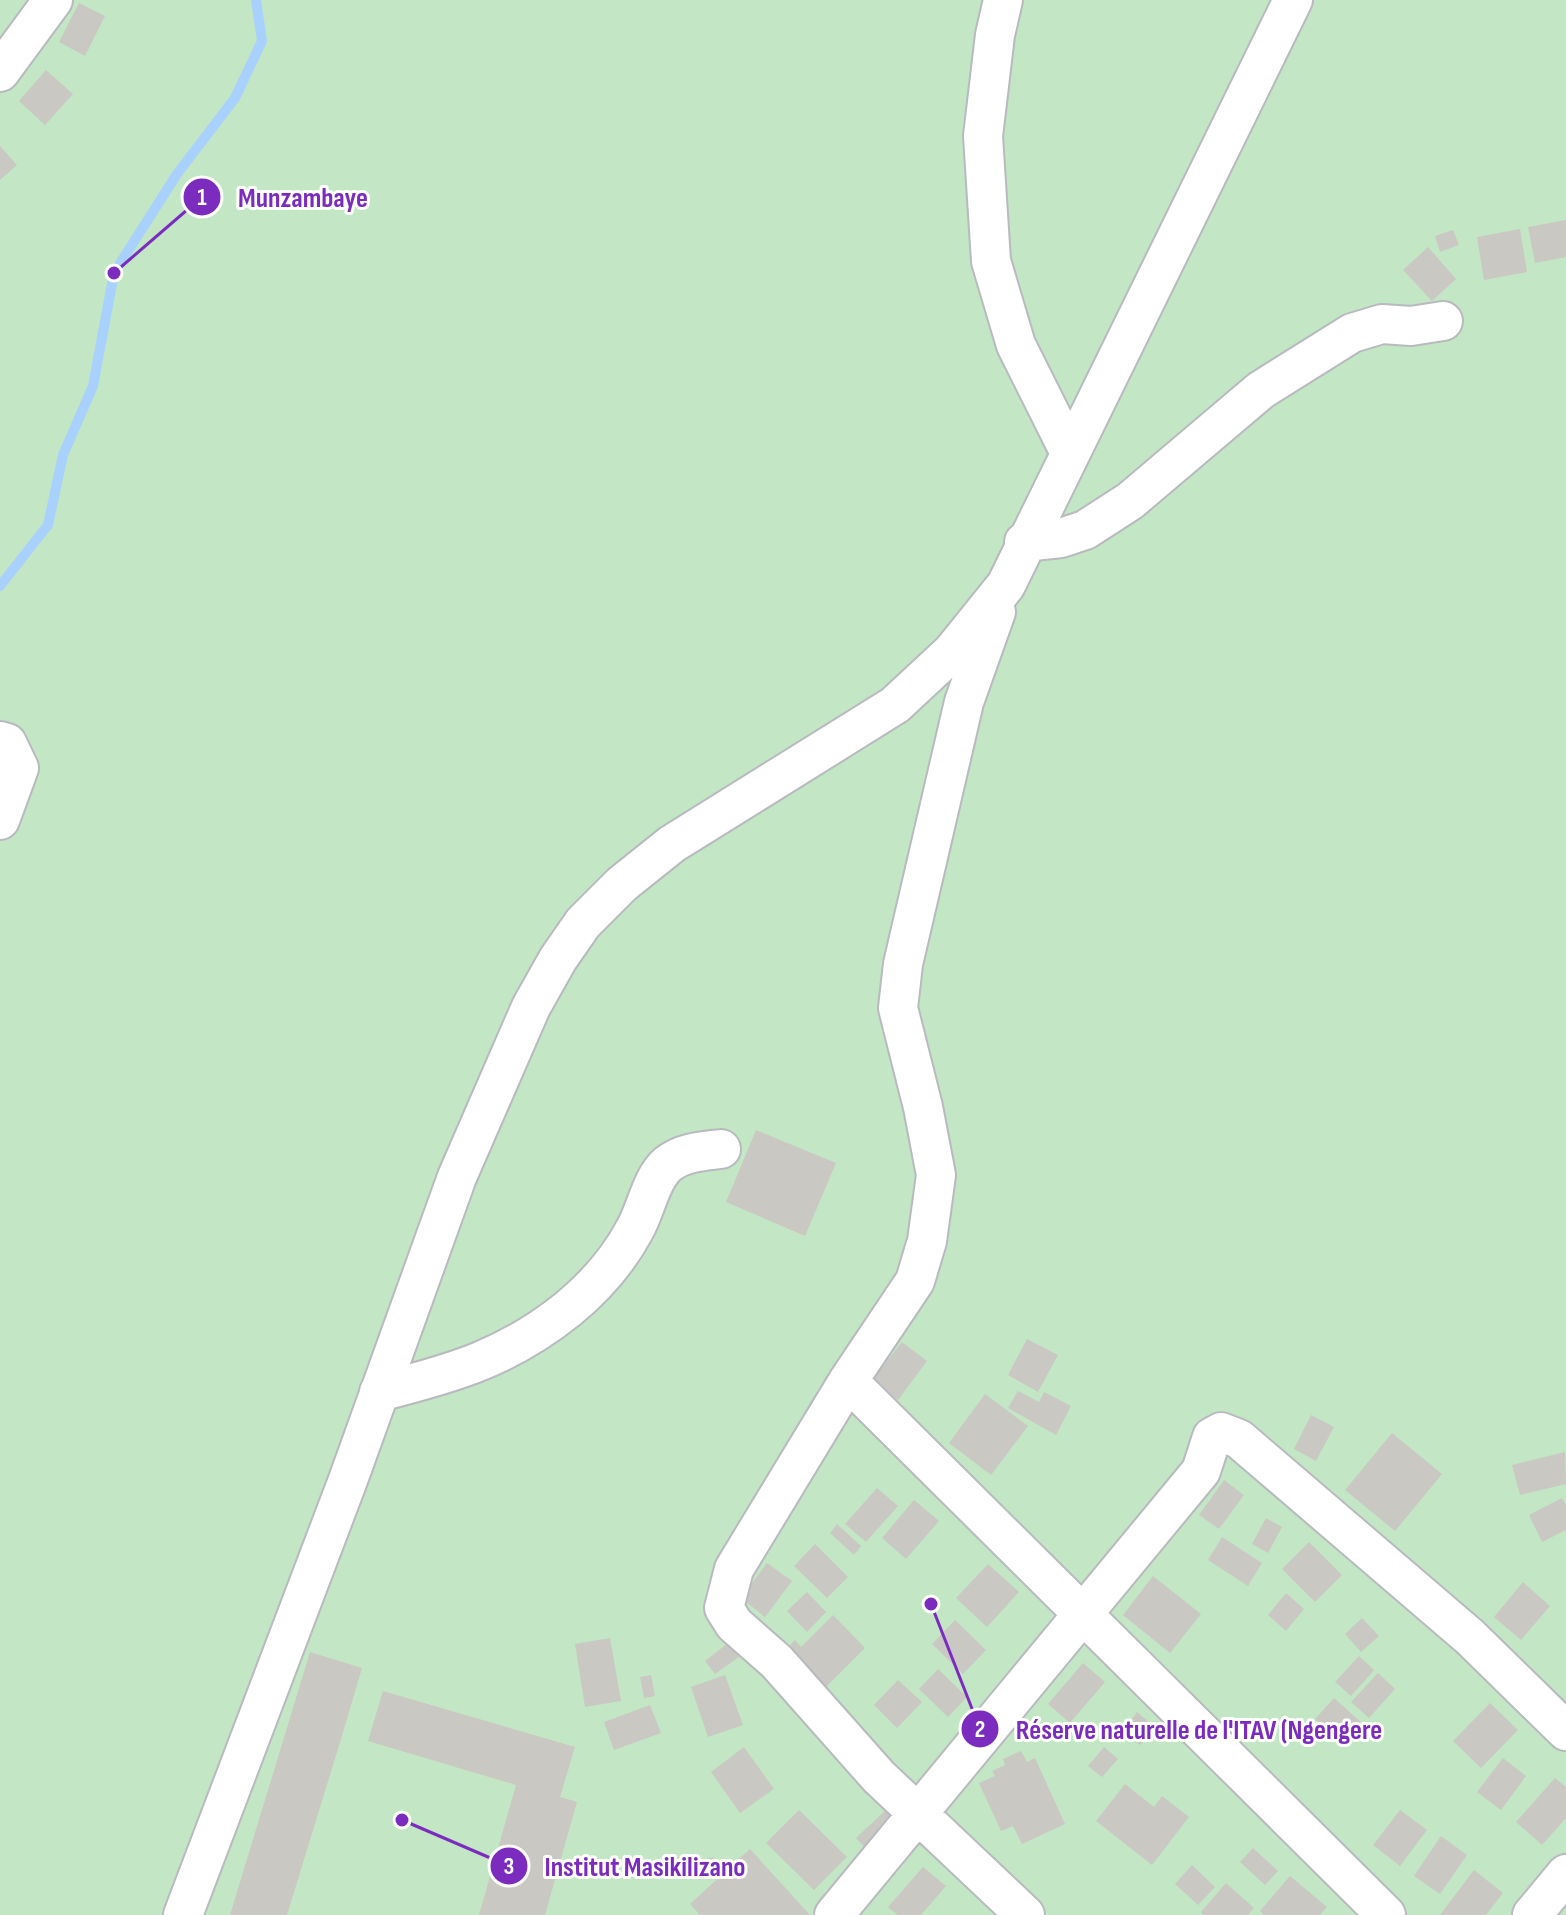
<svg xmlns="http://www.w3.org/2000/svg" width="1566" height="1915" font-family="'Sofia Sans Condensed',sans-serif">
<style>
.green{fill:#c3e6c5}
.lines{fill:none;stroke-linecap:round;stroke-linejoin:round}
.stream{stroke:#a8d2fd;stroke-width:10}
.building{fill:#cac8c2}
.minor-casing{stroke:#b8babf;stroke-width:42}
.minor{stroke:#fff;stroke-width:38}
.leader{fill:none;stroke:#7b2cbf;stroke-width:3}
.callout-dot{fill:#7b2cbf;stroke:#fff;stroke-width:3}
.mark-label{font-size:24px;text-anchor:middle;font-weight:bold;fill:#fff}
.callout-label{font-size:28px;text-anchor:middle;font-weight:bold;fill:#7b2cbf;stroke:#fff;stroke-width:6;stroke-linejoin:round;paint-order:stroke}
</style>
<rect width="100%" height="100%" fill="#efeee5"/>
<path class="green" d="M0,0H1566V1915H0Z"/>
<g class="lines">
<path class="stream" d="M0,586L48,525L63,455L93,386L114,273L177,174L235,98L262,41L256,0"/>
</g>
<path class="building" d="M79,3L105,16L85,56L59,42Z
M46,70L73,94L45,125L19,101Z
M0,146L17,165L0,180Z
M1566,220V257L1535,263L1528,227Z
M1520,229L1527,272L1484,280L1477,237Z
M1453,230L1459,245L1440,252L1435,236Z
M1428,247L1456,279L1432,301L1403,270Z
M756,1130L836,1163L805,1236L726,1202Z
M1027,1339L1058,1355L1038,1392L1008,1375Z
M902,1342L927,1361L898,1400L872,1380Z
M1018,1391L1039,1402L1044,1392L1071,1406L1056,1435L1008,1408Z
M985,1394L1028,1426L991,1475L949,1443Z
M1311,1415L1334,1427L1316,1461L1294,1449Z
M1392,1433L1442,1474L1395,1531L1345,1490Z
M1565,1452L1566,1484L1520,1495L1512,1465Z
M1224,1480L1244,1495L1219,1529L1199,1515Z
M877,1488L898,1506L866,1542L845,1524Z
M1562,1498L1566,1505V1530L1542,1542L1529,1515Z
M914,1500L939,1521L906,1559L882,1538Z
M1266,1518L1282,1527L1268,1553L1252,1544Z
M837,1524L861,1546L854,1555L830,1533Z
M1222,1537L1262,1563L1248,1586L1208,1560Z
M1309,1542L1342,1575L1315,1602L1282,1569Z
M815,1544L848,1577L827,1598L794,1566Z
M767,1563L792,1581L765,1617L741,1598Z
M988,1564L1019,1592L987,1627L956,1598Z
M1153,1576L1201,1614L1170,1653L1123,1615Z
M1523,1582L1550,1606L1521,1640L1494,1617Z
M807,1592L826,1612L807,1632L787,1611Z
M1286,1593L1304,1609L1286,1631L1268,1615Z
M833,1615L865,1648L821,1692L782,1653L795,1640L801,1647Z
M1362,1618L1379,1636L1361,1652L1345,1634Z
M955,1620L986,1650L963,1674L932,1644Z
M610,1638L621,1701L585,1707L575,1644Z
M728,1643L739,1657L715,1674L705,1661Z
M310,1652L362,1668L341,1739L287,1915H230Z
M1359,1656L1374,1670L1351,1696L1335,1682Z
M1083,1663L1105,1682L1070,1723L1048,1704Z
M938,1669L967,1697L948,1717L919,1689Z
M1378,1673L1395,1689L1369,1718L1351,1702Z
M651,1675L655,1696L644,1698L640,1677Z
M725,1675L743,1725L708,1737L691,1687Z
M898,1680L922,1702L897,1728L874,1705Z
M383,1691L575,1747L560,1797L577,1802L545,1915H479L516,1785L368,1741Z
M1334,1698L1364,1725L1345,1747L1315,1719Z
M1490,1703L1518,1730L1481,1768L1453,1741Z
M650,1705L661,1733L614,1750L604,1722Z
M1137,1712L1155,1727L1140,1745L1123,1731Z
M744,1747L774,1789L740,1813L711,1772Z
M1104,1747L1118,1759L1102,1777L1088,1766Z
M1021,1751L1027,1762L1035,1758L1065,1824L1022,1844L1013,1826L1001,1831L979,1783L995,1776L992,1771L1005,1765L1003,1759Z
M1503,1758L1526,1776L1501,1810L1477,1792Z
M1555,1778L1566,1787V1818L1542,1845L1516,1822Z
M1125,1784L1154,1807L1162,1796L1189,1817L1152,1865L1096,1821Z
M888,1808L902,1822L870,1853L856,1838Z
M799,1810L847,1857L814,1890L766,1843Z
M1400,1810L1427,1830L1400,1866L1373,1845Z
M1441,1836L1467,1855L1440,1894L1414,1876Z
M1253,1848L1278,1871L1265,1885L1240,1862Z
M750,1849L810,1915H700L690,1904Z
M713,1857L717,1871L705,1875L700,1861Z
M690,1860L693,1871L666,1880L662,1870Z
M1192,1865L1215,1887L1198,1905L1175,1884Z
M923,1867L946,1886L921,1915H898L888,1907Z
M1474,1870L1503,1893L1486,1915H1440Z
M1290,1876L1327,1907L1320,1915H1264L1260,1911Z
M1226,1883L1254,1908L1248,1915H1204L1201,1912Z"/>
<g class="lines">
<defs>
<path id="minor" d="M1003,0L995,35L983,136L991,261L1016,345L1070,453
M0,72L53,0
M1024,542L1061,538L1085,530L1130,501L1261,390L1352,333L1382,324L1411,326L1443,321
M996,612L964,702L903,964L898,1008L923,1107L936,1175L927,1241L915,1281L848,1381L734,1569L724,1608L734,1624L777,1662L879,1777L1025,1915
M0,741L7,743L19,768L0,820
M848,1381L1386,1915
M379,1392C454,1373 507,1358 568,1309C596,1286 618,1261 635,1229C646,1210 651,1178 668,1164C683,1152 704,1151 721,1149
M183,1915L348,1480L457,1177L531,1007L558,959L583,923L622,884L672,844L895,705L952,652L1006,585L1293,0
M834,1915L1201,1471L1212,1437L1221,1432L1239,1439L1470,1637L1566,1731
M1532,1915L1566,1874"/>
</defs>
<use href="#minor" class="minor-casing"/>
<use href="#minor" class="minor"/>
</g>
<path class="leader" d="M114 273L202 197M931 1604L980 1729M402 1820L509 1866"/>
<g class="callout-dot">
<circle cx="114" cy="273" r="8"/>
<circle cx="931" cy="1604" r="8"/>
<circle cx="402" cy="1820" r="8"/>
<circle cx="202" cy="197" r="20"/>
<circle cx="980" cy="1729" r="20"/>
<circle cx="509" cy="1866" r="20"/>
</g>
<g class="mark-label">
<text x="202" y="205">1</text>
<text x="980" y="1737">2</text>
<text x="509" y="1874">3</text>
</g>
<g class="callout-label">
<text x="303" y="207">Munzambaye</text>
<text x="1199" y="1739">Réserve naturelle de l'ITAV (Ngengere</text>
<text x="645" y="1876">Institut Masikilizano</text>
</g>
</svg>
